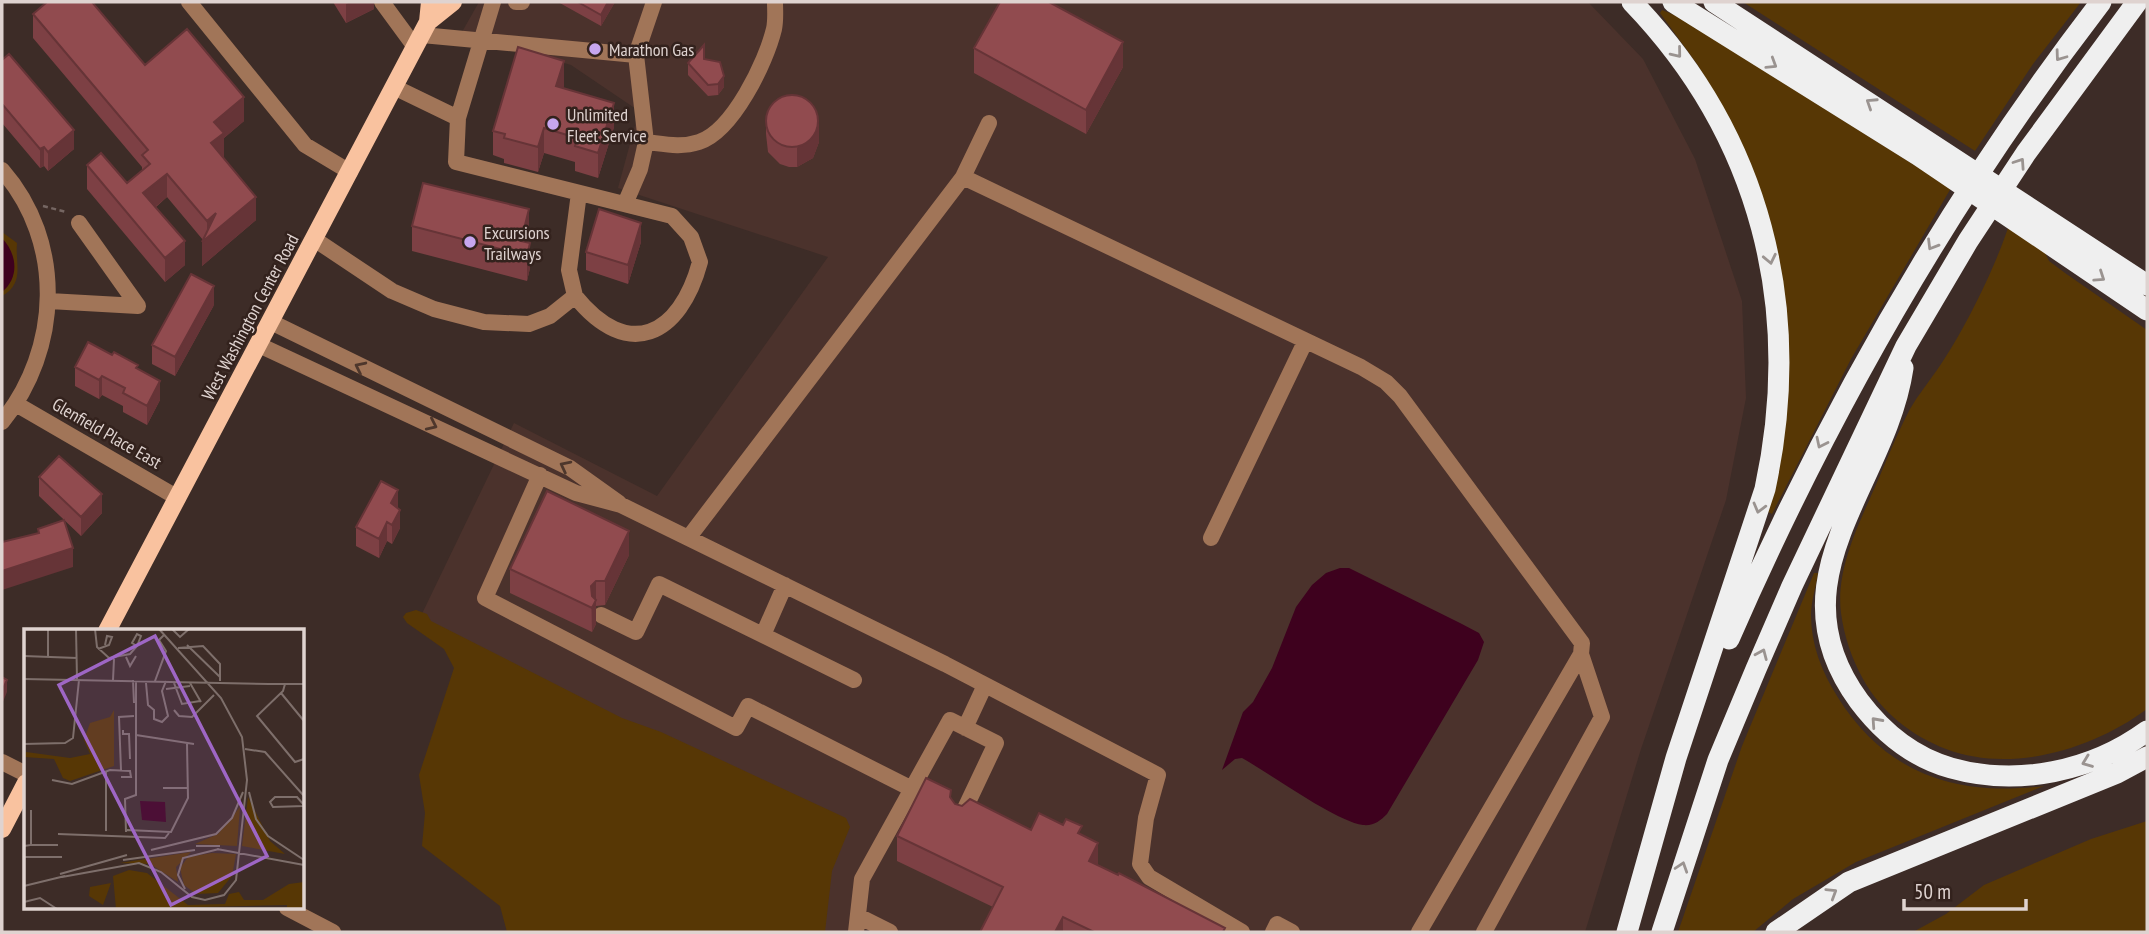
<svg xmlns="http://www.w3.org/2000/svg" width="2149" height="934" font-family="'PT Sans Narrow',sans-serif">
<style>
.built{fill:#4b322c}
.green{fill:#573705}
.water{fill:#3e011e}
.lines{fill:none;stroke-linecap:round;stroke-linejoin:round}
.path{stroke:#756662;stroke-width:2.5;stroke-dasharray:5 3.5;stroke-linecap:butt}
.minor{stroke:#a17558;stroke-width:16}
.major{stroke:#f9c29f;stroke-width:18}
.highway{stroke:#efefef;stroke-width:21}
.wall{fill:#7d4044}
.shaded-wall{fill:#663437}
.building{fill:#914b4f;stroke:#663437;stroke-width:2}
.oneway{stroke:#9a9390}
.oneway2{stroke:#4e372c}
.poi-dot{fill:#c7a6ef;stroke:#33221d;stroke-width:2.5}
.labels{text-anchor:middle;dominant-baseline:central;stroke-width:5;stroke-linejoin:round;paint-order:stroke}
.poi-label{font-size:18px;fill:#dfd3d0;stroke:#33221d;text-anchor:start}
.street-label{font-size:18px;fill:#dfd3d0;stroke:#33221d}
.inset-road{fill:none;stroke:#7e6f6b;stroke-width:2}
.view{fill:#9e66c5;fill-opacity:0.15;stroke:#9e66c5;stroke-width:3.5}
.inset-edge{fill:none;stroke:#dfd3d0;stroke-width:3.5}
</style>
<rect width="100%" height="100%" fill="#3d2c27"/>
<path class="built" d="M479,2H1588L1643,59L1695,159L1742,301L1746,398L1726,500L1641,749L1585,932H814L419,620L514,423L657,496L828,257L618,188L639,111L571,65L462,32Z"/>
<path class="green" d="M1743,2H2081L2033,64L1975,151Z
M1662,10L1679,17L1951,188L1851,359L1772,514L1768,512L1782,448L1788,382L1723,107L1697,64L1660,13Z
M2008,228L2045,253L2049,261L2065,273L2147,330V709C2093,749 2012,774 1946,749C1912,736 1881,712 1863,679C1852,659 1844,636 1841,613C1836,573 1855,532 1871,496C1884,468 1895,437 1910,409C1918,395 1928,383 1937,370C1963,333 1994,270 2008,228Z
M2,232L17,243C15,264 25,283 2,296Z
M1814,573H1818C1816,587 1811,601 1811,615C1811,645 1822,672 1837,696C1885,774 1957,797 2044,786L1856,862L1793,899L1753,932H1678L1742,746Z
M416,610L427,614L431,621L622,718L661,732L846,818L850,827L832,871L825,932H507L500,906L422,846L425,813L419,775L454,668L444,649L407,623L403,617L406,613Z
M2147,821V932H1913L1946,914L1984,885L2091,839Z"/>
<path class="water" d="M2,238C17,254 20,277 2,292Z
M1340,568H1349L1460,623L1479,633L1484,642L1478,660L1387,814C1380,821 1374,826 1363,825C1335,821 1271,774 1242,758L1235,759L1222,770L1243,712L1253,702L1272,668L1296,607L1312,585L1326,573Z"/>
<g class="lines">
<path class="path" d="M43,206L66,212"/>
<path class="minor" d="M189,2L305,145L350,172
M382,2L415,47
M516,2H522
M422,35L636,55L654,2
M458,118L493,2
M646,142C664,144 681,148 699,142C733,131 766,62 774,29C776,20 775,10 775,2
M2,170C65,242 61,349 2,422
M963,177L1361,367L1386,382L1400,396L1582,643L1581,654L1419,932
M625,204L640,169L646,142L636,55
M314,239L392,291L434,309L484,322L529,324L550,316L575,296C628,362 680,336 700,262L691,237L672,216L456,162L458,118L394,87
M575,296L569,270L579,193
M49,301L138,306L79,223
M271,322L570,468L619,503
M259,345L576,493L621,505L945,664L1158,775L1146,818L1140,864L1149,877L1242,932
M16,404L178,498
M540,475L485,598L736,728L748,706L912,789
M689,537L963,177L989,123
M1211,538L1305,342
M601,615L636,632L659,584L854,680
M763,635L785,585
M965,728L985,685
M2,762L26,774
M287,908L333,932
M858,916L890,932
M856,932L862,879L950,720L996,743L961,817
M1273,932L1277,924L1292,932
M1484,932L1602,717L1581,654"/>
<path class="major" d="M428,22L453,2
M107,631L428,22L430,2
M2,829L26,783"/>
<path class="highway" d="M1673,2L1918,155L2147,310
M1714,2L2147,285
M1903,368C1886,485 1769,579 1859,701C1883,733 1912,757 1951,768C2018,787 2092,771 2147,731
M1729,639C1828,412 1950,198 2101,2
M1627,932L1676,758L1765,489C1804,308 1761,136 1632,2
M1662,932L1718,760L1756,669L1792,586L1906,346L1968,241L2026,153L2137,2
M1776,932L1849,882L2117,773L2147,757"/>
</g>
<path class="wall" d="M333,2H374V9L346,23Z
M558,2H615L601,26Z
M33,14L145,65L244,121L224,138L223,158L256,220L202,266L203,240L167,197L156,207L185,265L165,282L87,189V165L127,183L142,171V167L33,38Z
M974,48L1123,67L1086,134L974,73Z
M704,59L724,87L718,95L708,96L688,75V63Z
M2,60L74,149L48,171L44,166L40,168L2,123Z
M564,86L563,88L614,127L598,178L575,171V162L544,153L538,172L504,163V159L493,155V131Z
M766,115L819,142L813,158L797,167H789L780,164L768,152L766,134Z
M412,226L529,233L527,242L530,268L527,281L412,251Z
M641,242L628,284L586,270V252Z
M214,305L175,376L152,364V345Z
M75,367L138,369L160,400L147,425L123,412V406L102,395L99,399L75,386Z
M39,477L102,513L81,536L39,496Z
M398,508L400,528L392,544L387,541L379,558L356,546V527Z
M629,555L605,605L596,606V624L592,632L510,593V569Z
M951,798L955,804L1031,830L1082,835L1098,865L1225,932H980L993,907L897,861V836Z"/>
<path class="shaded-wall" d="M351,2H374V9L346,23V4Z
M608,2H615L601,26V15Z
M1123,42V67L1086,134V110Z
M564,61V86L556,111V86Z
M724,76V87L718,95V84Z
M244,97V121L224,138V157L211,167V143L214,122Z
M614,103V127L598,178V153Z
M819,123V142L813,158L797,167V148Z
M544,128V153L538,172V147Z
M74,130V149L48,171V152Z
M44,147V166L40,168V149Z
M167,174V197L143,217V193Z
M256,197V220L202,266V242L207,237V221L216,213Z
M529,209V233L523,255L521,241Z
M641,223V242L628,284V265Z
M185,241V265L165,282V258Z
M530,243V268L527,281V256Z
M214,286V305L175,376V357Z
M102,376V395L99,399V380Z
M160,381V400L147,425V406Z
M398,490V509L391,503Z
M102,494V513L81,536V517Z
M400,510V528L392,544V525Z
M387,522V541L379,558V539Z
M629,531V555L605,605V581Z
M73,548V567L2,590V571Z
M596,581V624L592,632L591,586Z
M7,680V692L2,704V691Z
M1098,843V868L1089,861Z
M1063,917V932H1055Z"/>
<path class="building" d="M47,2H92L145,65L187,29L244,97L214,122L224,133L211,143L256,197L202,242L216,213L207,221L167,174L143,193L185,241L165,258L87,165L101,153L127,183L150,164L142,155L148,150L33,14Z
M578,2H608L601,15Z
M1000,2H1049L1123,42L1086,110L974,48Z
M704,45V59L720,62L724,76L718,84L708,85L688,63Z
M518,47L564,61L556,86L614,103L598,153L575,146L577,138L544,128L538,147L504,138L505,134L493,131Z
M9,54L74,130L48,152L44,147L40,149L2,104V60Z
M766 121a26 26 0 1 1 52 0a26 26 0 1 1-52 0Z
M423,183L529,209L521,241L530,243L527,256L412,226Z
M599,209L641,223L628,265L586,252Z
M191,274L214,286L175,357L152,345Z
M88,342L112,355L114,352L138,365L136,368L160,381L147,406L123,393L125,388L102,376L99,380L75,367Z
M59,456L102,494L81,517L39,477Z
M381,481L398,490L391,503L400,510L392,525L387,522L379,539L356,527Z
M547,491L629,531L605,581H596L591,586L592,596L596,600L592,608L510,569Z
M64,520L73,548L2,571V542L39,533L38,529Z
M2,677L7,680L2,691Z
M926,778L951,790L950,797L955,804L962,806L970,799L1031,830L1039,813L1063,825L1066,819L1082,826L1078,833L1098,843L1089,861L1118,875L1119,873L1225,928L1223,932H1094L1063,917L1055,932H980L1003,887L897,836Z"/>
<defs><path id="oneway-chevron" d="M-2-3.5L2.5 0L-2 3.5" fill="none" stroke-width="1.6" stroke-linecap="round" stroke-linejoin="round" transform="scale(1.75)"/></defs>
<g class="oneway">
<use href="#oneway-chevron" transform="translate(1677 53) rotate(51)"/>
<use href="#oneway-chevron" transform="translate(2060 56) rotate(126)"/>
<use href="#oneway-chevron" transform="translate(1772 64) rotate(32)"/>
<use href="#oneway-chevron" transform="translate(1871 103) rotate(-147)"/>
<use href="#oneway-chevron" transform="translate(2020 163) rotate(-56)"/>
<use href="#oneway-chevron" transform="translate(1932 245) rotate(121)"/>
<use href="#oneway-chevron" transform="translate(1770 259) rotate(78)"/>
<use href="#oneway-chevron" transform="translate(2100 277) rotate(34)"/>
<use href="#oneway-chevron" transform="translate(1821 443) rotate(116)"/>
<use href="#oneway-chevron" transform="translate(1759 508) rotate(105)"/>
<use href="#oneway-chevron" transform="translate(1762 654) rotate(-67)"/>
<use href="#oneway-chevron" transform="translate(1876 722) rotate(-132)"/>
<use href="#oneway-chevron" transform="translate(2087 762) rotate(159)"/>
<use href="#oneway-chevron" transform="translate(1682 867) rotate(-72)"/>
<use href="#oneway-chevron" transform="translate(1832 893) rotate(-32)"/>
</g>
<g class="oneway2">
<use href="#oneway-chevron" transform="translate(360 367) rotate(-154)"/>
<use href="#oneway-chevron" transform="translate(432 425) rotate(25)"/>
<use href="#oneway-chevron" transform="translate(565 466) rotate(-153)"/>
</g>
<g class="poi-dot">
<circle cx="595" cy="49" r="7"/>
<circle cx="553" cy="124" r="7"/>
<circle cx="470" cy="242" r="7"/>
</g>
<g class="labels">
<g class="poi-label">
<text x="609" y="49">Marathon Gas</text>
<text x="567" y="114">Unlimited<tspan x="567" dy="21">Fleet Service</tspan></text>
<text x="484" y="232">Excursions<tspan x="484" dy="21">Trailways</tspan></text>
</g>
<g class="street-label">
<text transform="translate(250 317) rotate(-62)">West Washington Center Road</text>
<text transform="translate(107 433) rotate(30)">Glenfield Place East</text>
</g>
</g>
<g transform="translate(24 629)">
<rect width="280" height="280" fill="#3d2c27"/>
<path d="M90,81V137L46,152L39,149L30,130L0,128L2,123L46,129L66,125L60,111L66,94L86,88ZM224,168L246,212L261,225L218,217ZM216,178L213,217L171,215L194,205ZM167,223L152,238L154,253L126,235L96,234ZM188,224L212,225L208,247L194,264L172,265L160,256L156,239L164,228ZM105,241L123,244L164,276L201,275L205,265L215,263L220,271H239L265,255L280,253V280H263V276L92,280L89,247ZM87,254L79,276L65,267L66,258Z" fill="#573705"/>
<path d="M116,172L141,173L142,193L118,191Z" fill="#3e011e"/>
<path class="inset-road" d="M24,0V29M52,0L53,50M71,0L73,18L85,29L106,25L113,17L117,7L113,5L108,14L113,17M148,0L156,8L165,0M163,16L196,48M154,19L179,17L196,35V52M74,20L85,16L88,8L83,7L81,16M0,27L53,29M102,28L106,37L112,27M0,50L245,55M89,51L90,30M109,51L110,74M131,52L142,22L135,11L140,6M122,54L124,76L130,81V90L138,93L144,87L138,62L142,52M150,54L158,75L176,72M166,54L177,73M244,55H280M261,55L259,62L233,87L271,133L280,130M142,60L166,57M257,64L280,92M150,81L155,87L168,88L190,66M99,101V105H105L106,130M112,106L170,115M0,115L41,114L49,109L55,51M221,120L241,123L280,167M97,141L95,88L110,87M82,143V202M28,151L48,155L86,141L106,142L107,148H97M139,159H164M225,163L232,190L244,207L280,231M280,176L273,168H251L246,173L249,178L280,177M103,201L147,203L164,169L163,115M102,203L101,170L112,166V52M34,205L141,209L145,204M7,216H34M0,217L7,216V181M172,217H196M193,220L280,236M127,221L192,205L208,189L219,163M0,228H38M99,231L171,221M36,245L103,226M38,248L115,234L137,243L168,268L181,271L200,266L212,251L223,151L218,108L197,69L135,0M0,257L41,247M161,260L154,246L159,229L195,220M0,273L16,269L33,280"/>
<path class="view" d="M131,7L243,227L147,276L35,56Z"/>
<rect width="280" height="280" class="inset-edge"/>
</g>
<rect width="2149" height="934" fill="none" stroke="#dfd3d0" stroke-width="7"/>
<path d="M1904 899v10h122v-10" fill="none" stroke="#dfd3d0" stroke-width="3.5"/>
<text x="1914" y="899" font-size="21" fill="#dfd3d0" stroke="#33221d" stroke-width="5" paint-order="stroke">50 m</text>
</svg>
